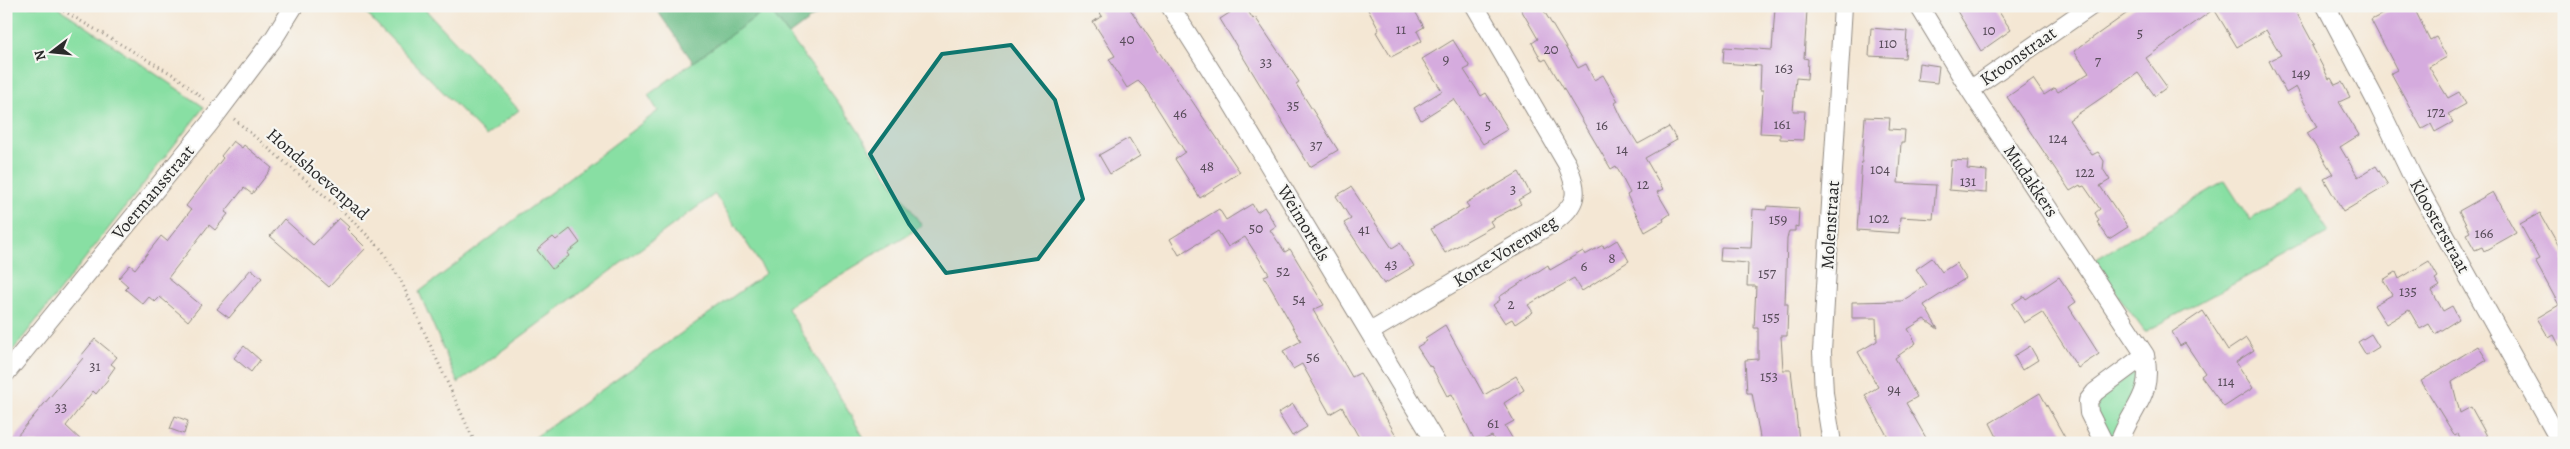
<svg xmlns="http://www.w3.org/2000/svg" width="2570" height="449" font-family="Alegreya,serif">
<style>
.green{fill:#88dfa3;stroke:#5a8567}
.forest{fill:#6ebe89;stroke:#4c745a}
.building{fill:#d5abde}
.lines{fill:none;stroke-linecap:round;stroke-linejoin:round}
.street-casing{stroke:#908980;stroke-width:20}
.path{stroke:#908980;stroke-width:3;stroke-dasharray:1 4;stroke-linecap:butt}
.street{stroke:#fff;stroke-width:18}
.marked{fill:#0f766e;fill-opacity:0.2;stroke:#0f766e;stroke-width:4;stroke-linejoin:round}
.labels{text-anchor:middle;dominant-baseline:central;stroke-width:4.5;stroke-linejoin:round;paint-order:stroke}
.number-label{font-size:15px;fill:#564b58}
.street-label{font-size:18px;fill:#2b2b2b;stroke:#f6f6f2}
</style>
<rect width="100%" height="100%" fill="#f6f6f2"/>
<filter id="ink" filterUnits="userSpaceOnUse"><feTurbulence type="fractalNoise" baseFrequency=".02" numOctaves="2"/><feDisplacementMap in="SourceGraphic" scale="10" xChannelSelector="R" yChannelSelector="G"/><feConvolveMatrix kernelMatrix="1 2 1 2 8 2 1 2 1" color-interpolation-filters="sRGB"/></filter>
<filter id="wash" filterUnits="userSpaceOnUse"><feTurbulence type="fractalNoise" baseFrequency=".0096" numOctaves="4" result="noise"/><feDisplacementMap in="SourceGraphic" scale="20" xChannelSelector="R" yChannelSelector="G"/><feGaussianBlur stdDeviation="1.12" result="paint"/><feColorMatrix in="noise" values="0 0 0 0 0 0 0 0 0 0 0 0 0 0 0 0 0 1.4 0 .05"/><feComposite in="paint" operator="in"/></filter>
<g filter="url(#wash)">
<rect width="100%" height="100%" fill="#f4e7d4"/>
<path class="green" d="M6,6H56L204,107L6,359Z
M359,6H422L519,110L486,136Z
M768,7L849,117L922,226L787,307L867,443H527L766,273L715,194L458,383L419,292L658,111L648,95Z
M2225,181L2250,220L2300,188L2329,232L2145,332L2093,261Z
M2136,370L2142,371L2141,382L2115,435L2109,436L2096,412L2099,399Z"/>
<path class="forest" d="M654,6H828L789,35L768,8L693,62Z"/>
<g id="blocks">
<path class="building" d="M1096,6H1128L1240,172L1200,198L1175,159L1185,152L1144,87L1138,81L1127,88L1109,59L1115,56L1093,22L1102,16Z
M1240,6H1245L1253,19L1255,17L1299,82L1296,84L1338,150L1310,167L1220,19Z
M1366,6H1412L1424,27L1417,31L1422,41L1391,57L1376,32L1379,30Z
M1519,6H1541L1578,68L1586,64L1594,80L1603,75L1618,101L1615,103L1622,118L1638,144L1669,127L1677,140L1645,158L1663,189L1657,192L1670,214L1663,219L1664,221L1645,232L1627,195L1630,193L1616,166L1611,169L1546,59L1542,61L1532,43L1538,39Z
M1954,6H1995L2011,30L1981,51Z
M2137,6H2293L2314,45L2312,46L2329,79L2331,78L2335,85L2342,82L2350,97L2339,102L2359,135L2340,147L2358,177L2376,166L2388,185L2343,212L2324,179L2333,174L2307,133L2317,127L2296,87L2286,93L2269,61L2281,55L2266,30L2237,47L2214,9L2146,58L2167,87L2155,96L2138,73L2069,120L2092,155L2098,152L2104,161L2103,169L2110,180L2100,186L2128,227L2109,239L2097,222L2099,221L2095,213L2100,209L2084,186L2081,187L2080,185L2070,191L2007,97L2033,79L2044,95L2055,88L2058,92L2089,73L2074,51Z
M2398,6H2413L2430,40L2436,37L2447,57L2429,67L2448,98L2459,92L2466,104L2448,114L2453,122L2435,132L2431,124L2422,129L2391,73L2397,70L2371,20Z
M1775,8L1807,10L1804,58L1808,59L1807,79L1796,78L1793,111H1805L1803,140L1780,139V134L1760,133L1763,90H1760L1761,66L1723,63L1724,47L1772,50Z
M1871,28L1907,31L1905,58L1869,56Z
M1453,40L1470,67L1464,70L1481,96L1486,93L1508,129L1483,144L1454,99L1421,120L1414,108L1442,91L1422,59Z
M1919,63L1939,66L1937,83L1917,81Z
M1865,117L1890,118L1889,129L1905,130L1904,143H1901L1898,183L1936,185L1933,219L1900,217L1899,233L1857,230Z
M1129,138L1140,156L1110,174L1099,155Z
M233,141L242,148L244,145L272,168L252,194L244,188L225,212L228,214L215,230L209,225L168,278L201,305L188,321L160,297L155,302L149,297L143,304L125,289L128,286L119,278L130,265L135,269L161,236L167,241L191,210L186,206L223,158L221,156Z
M1951,160L1968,161L1967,169L1987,171L1986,193L1949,190Z
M1519,172L1530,193L1518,200L1521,204L1490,221L1493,226L1445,253L1431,229L1469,207L1466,203Z
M1351,187L1392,248L1400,243L1414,266L1384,284L1344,223L1351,219L1336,196Z
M2493,192L2516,233L2484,251L2482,247L2475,250L2466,234L2470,232L2459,211Z
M1252,204L1257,212L1264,207L1276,226L1270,230L1285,252L1290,249L1324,305L1313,310L1352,377L1360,373L1397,437L1388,443H1362L1342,407L1330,414L1302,364L1293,369L1283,351L1301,341L1264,276L1269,274L1245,237L1228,247L1218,231L1179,255L1170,239L1219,209L1226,220Z
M1767,206L1799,208L1798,227L1795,226V231H1789L1787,239L1785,304H1788L1787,336H1781L1783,370H1791L1799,440L1784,443H1761L1752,393H1747L1745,360L1758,359V328H1754L1756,286H1747L1748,263L1720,261L1721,247L1751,248L1753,209L1766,210Z
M2540,213L2564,255V355L2554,335L2549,338L2537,318L2559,305L2535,261L2539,259L2520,224Z
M339,218L349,227L347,229L366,248L329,287L270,236L284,219L313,245Z
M570,229L580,243L567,253L569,256L552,269L537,250L553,237L556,240Z
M1617,240L1629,261L1582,291L1574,278L1528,305L1533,312L1515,324L1512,319L1505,323L1493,305L1500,300L1499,297L1548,265L1550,270L1583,251L1585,255L1603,245L1604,248Z
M1932,258L1942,272L1956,263L1966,278L1924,305L1938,329L1924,319L1908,329L1916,343L1895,358L1917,397L1906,403L1929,443H1891L1865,395L1878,387L1858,352L1877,341L1876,318H1852V302L1902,301L1927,285L1916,269Z
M2429,261L2438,277L2435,279L2440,286L2432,291L2443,311L2452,306L2459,319L2435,334L2429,324L2420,329L2409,310L2386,324L2374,305L2392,295L2383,280L2396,272L2399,279Z
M251,269L262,278L229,318L217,309Z
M2059,277L2076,302L2069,307L2099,354L2078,368L2042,312L2024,323L2012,304L2024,296L2026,299Z
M2203,311L2228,350L2246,338L2254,350L2236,362L2253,388L2224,407L2201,376L2205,373L2185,343L2180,346L2172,332Z
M1445,325L1484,395L1516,376L1524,390L1504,403L1514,421L1505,426L1515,443H1496L1492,436L1476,443L1452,394L1447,396L1431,366L1430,367L1417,347L1427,341L1425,338Z
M2371,334L2379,347L2366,355L2358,342Z
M95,339L117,357L111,364L115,367L108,377L109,378L96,394L93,391L66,426L84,443H11L83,358L81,356Z
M244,346L260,360L251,372L234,358Z
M2030,346L2038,360L2022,370L2014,356Z
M2478,346L2487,360L2452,382L2460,413L2471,407L2491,443H2463L2458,434L2455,436L2421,381Z
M2040,393L2068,443H2000L1990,423Z
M1293,404L1307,427L1292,436L1278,413Z
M175,416L188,421L184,434L170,429Z"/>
</g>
</g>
<g filter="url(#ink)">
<use href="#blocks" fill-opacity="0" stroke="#908980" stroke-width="1"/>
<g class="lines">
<defs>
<path id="street" d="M1170,6L1231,102L1436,443
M1919,6L1970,90L2145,355C2154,397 2131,407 2119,443
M2326,6L2377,103L2413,178L2561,443
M1970,90L2091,6
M1370,332L1553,223C1579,203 1579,193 1567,164L1475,6
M6,373L209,124L274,38L294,6
M1832,443L1824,393L1822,352L1843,6
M2104,443L2089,413L2088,401L2095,392L2145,355"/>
</defs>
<use href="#street" class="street-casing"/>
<path class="path" d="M55,6L177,77L206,101
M234,119L347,215L382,250L401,281L475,443"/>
<use href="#street" class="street"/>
</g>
</g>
<path class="marked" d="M1011,45L1055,100L1083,199L1038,259L946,273L909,224L870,154L942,54Z"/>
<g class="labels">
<g class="number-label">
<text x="1401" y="29">11</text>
<text x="1989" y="30">10</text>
<text x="2140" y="33">5</text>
<text x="1127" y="39">40</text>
<text x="1888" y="43">110</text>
<text x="1551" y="49">20</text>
<text x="1446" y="59">9</text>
<text x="2098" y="61">7</text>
<text x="1266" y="62">33</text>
<text x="1784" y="68">163</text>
<text x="2301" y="73">149</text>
<text x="1293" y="105">35</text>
<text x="2436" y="112">172</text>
<text x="1180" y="113">46</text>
<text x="1782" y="124">161</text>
<text x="1488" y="125">5</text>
<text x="1602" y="125">16</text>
<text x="2058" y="138">124</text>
<text x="1316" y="145">37</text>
<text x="1622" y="149">14</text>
<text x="1207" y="166">48</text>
<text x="1880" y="169">104</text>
<text x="2085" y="172">122</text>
<text x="1968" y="181">131</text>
<text x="1643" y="184">12</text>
<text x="1513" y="189">3</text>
<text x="1879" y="218">102</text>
<text x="1778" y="219">159</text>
<text x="1256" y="228">50</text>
<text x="1364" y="229">41</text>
<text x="2484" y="233">166</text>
<text x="1612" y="258">8</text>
<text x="1391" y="264">43</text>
<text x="1584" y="266">6</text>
<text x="1283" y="271">52</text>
<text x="1767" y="273">157</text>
<text x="2408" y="291">135</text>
<text x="1299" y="299">54</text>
<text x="1511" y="304">2</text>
<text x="1771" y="317">155</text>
<text x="1313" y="357">56</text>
<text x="95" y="366">31</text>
<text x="1769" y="376">153</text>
<text x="2226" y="381">114</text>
<text x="1894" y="389">94</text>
<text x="61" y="407">33</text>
<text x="1493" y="423">61</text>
</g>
<g class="street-label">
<text transform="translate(2018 56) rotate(-35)">Kroonstraat</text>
<text transform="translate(318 174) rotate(41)">Hondshoevenpad</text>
<text transform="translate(2031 181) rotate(56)">Mudakkers</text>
<text transform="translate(153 192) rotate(-50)">Voermansstraat</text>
<text transform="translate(1304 223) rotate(59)">Weimortels</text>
<text transform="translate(1830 225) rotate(-86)">Molenstraat</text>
<text transform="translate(2440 226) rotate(61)">Kloosterstraat</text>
<text transform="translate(1505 251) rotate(-32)">Korte-Vorenweg</text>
</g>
</g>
<rect width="2570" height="449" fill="none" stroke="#f6f6f2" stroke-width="25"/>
<g transform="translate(52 52) rotate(254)" stroke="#f6f6f2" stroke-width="4" paint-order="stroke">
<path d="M0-4L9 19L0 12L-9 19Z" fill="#2b2b2b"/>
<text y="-8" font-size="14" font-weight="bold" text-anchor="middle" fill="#2b2b2b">N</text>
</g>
</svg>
